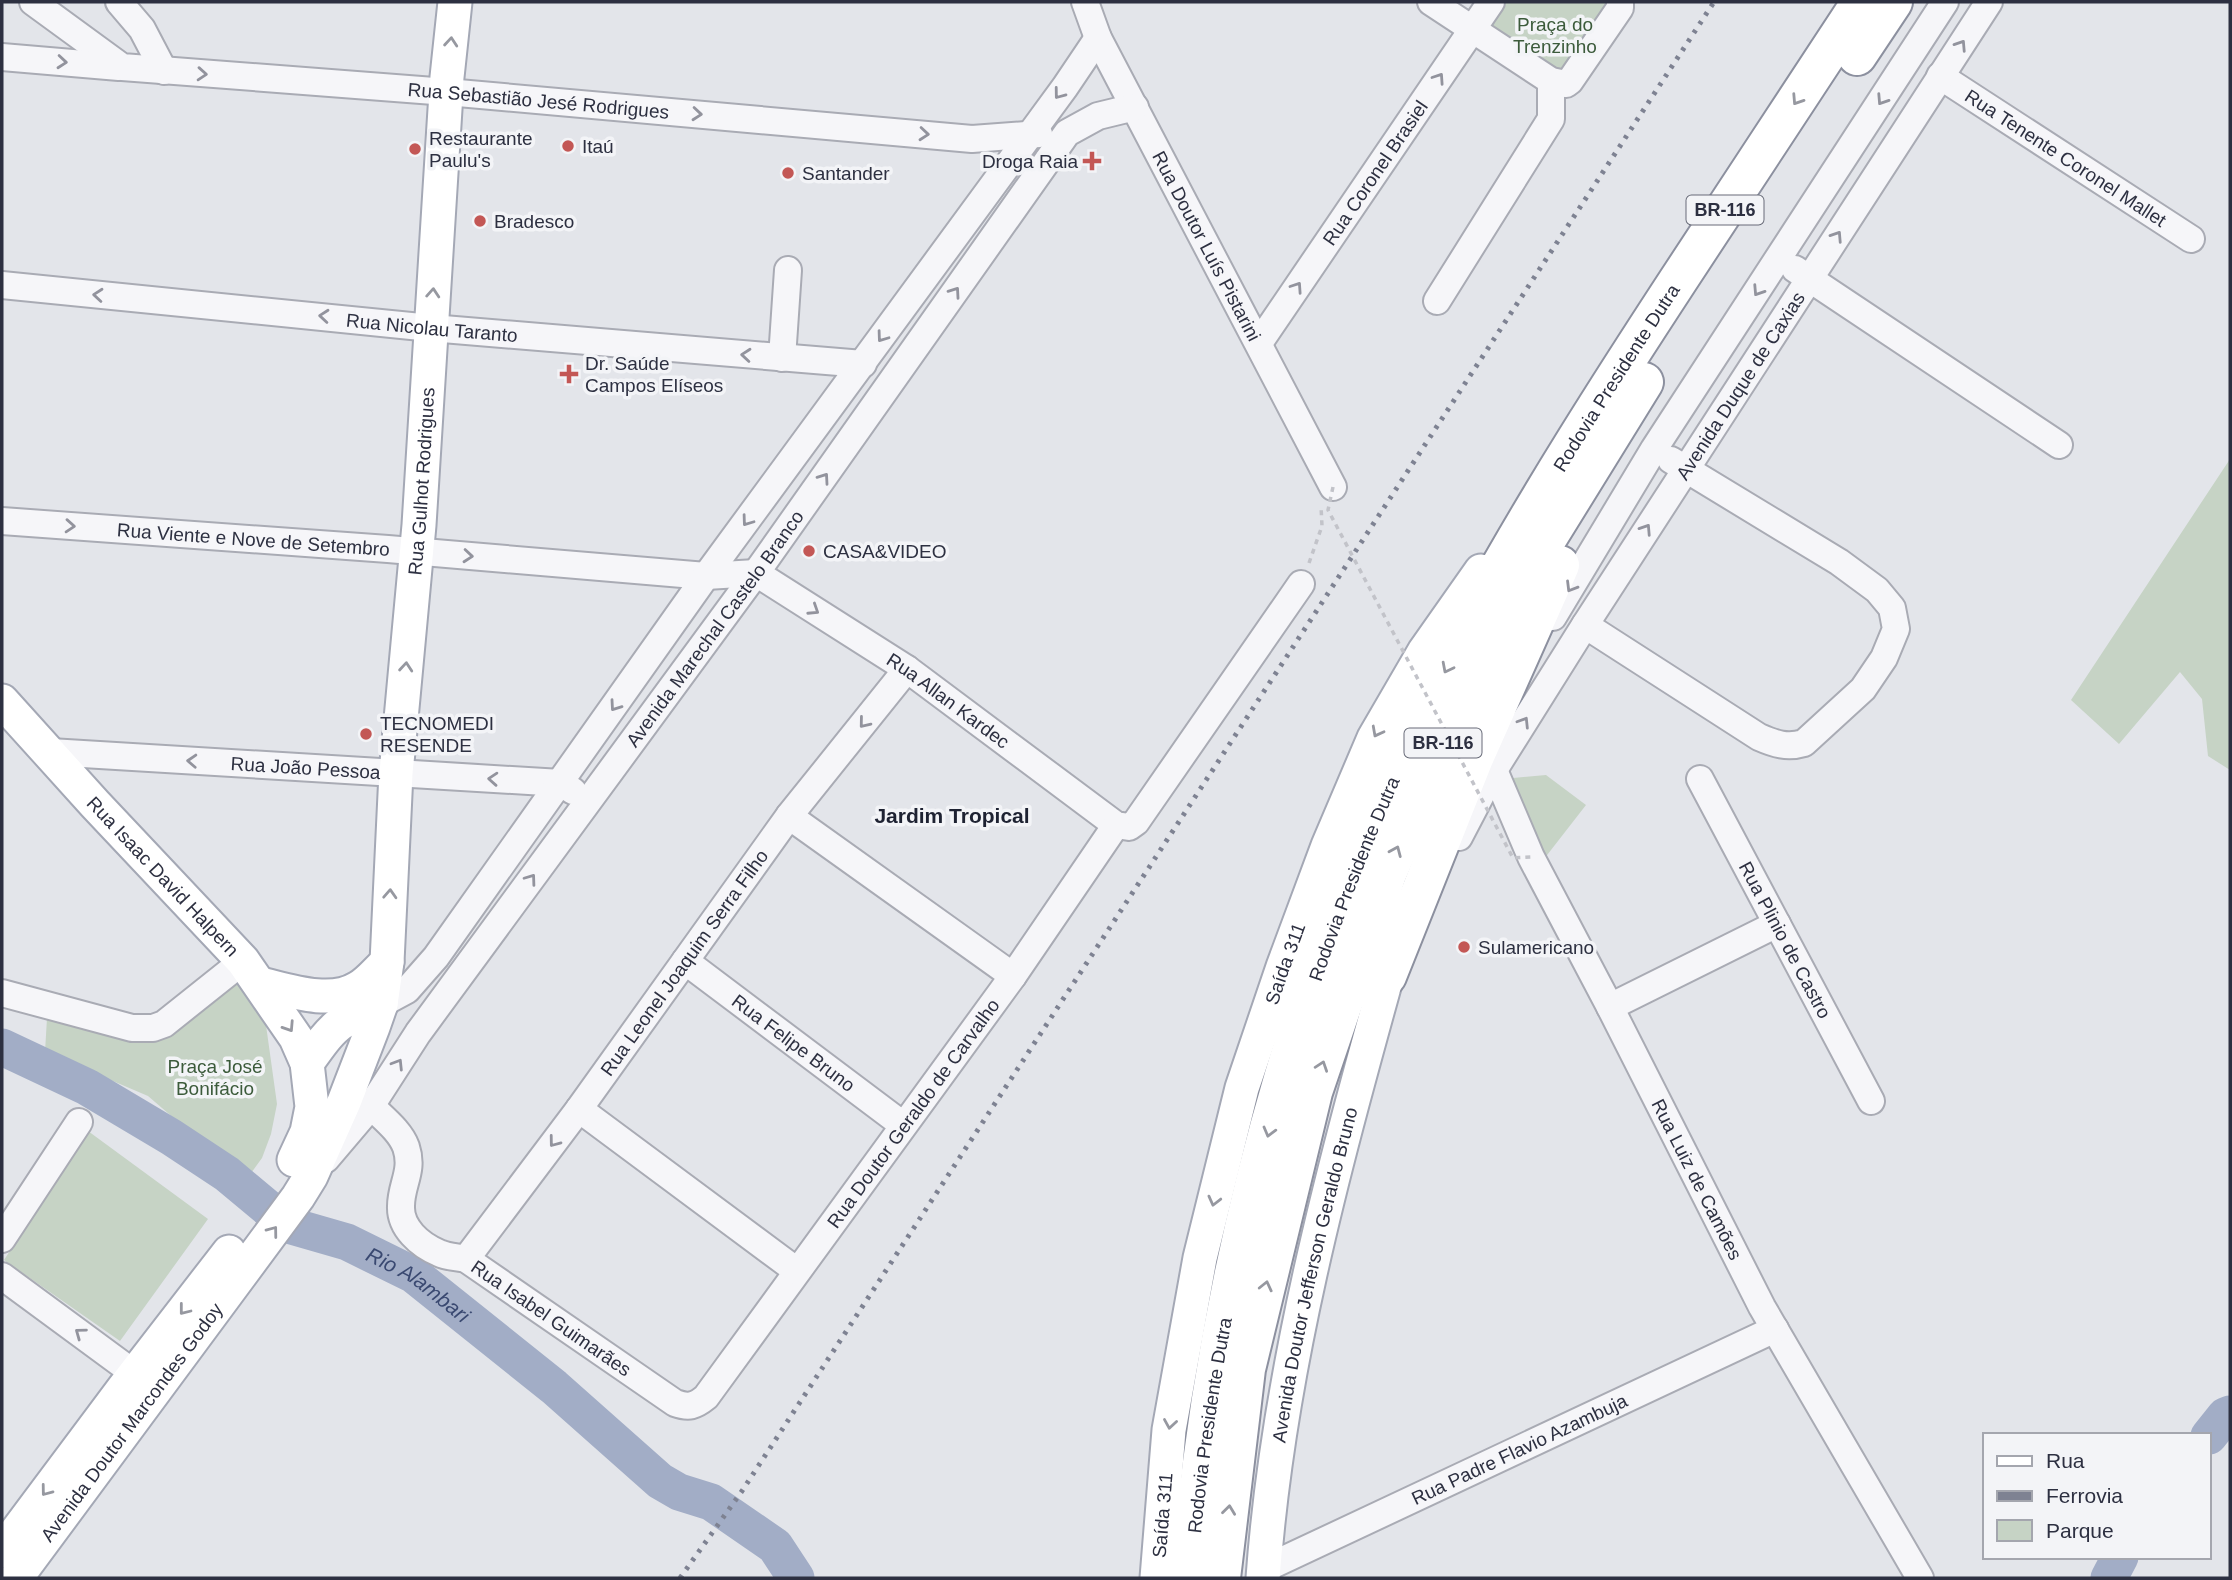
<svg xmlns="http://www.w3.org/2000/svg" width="2232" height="1580" font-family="Helvetica,sans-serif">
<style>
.green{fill:#c6d3c5}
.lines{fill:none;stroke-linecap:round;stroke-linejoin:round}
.river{stroke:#a2adc6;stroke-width:37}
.minor-casing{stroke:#a9abb4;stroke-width:30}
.major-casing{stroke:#a4a8b5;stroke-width:37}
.highway-casing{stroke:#8c909f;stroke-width:42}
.path{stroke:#c2c3c9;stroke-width:3.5;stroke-dasharray:5 5;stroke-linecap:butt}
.minor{stroke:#f6f6f9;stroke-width:26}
.major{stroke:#fff;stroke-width:33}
.highway{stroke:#fff;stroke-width:38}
.rail{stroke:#7e8292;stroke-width:5;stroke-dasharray:3.5 7;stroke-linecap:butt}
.path-bridge{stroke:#c2c3c9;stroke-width:3.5;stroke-dasharray:5 5;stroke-linecap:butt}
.oneway{stroke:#9698a0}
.oneway2{stroke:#92939d}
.poi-dot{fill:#c35755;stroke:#f3f4f7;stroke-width:2.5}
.labels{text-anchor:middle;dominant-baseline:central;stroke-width:7;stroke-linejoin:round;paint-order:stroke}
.shield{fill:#f3f4f7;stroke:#686b78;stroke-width:2}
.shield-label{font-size:18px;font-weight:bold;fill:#2d3041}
.park-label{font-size:19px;fill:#3c5b3b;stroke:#f3f4f7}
.street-label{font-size:19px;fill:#2d3041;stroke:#f3f4f7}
.poi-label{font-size:19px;fill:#2d3041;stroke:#f3f4f7;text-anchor:start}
.neighbourhood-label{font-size:21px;font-weight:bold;fill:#1e2232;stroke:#f3f4f7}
.water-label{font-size:21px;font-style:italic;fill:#3a4971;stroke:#f3f4f7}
</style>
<rect width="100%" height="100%" fill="#e3e5ea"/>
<path class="green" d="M1499,2H1616L1563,81L1480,28Z
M2230,459V770L2208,756L2202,699L2180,672L2119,744L2071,700Z
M1546,775L1586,805L1544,859L1503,779Z
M242,980L265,1018L277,1104L271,1134L262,1158L246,1180L148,1096L45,1052L47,1018L132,1040L182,1028Z
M88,1131L208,1219L120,1341L4,1260Z"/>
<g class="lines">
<g class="river">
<path id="s1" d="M2,1047L87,1087L171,1137L227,1174L288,1225L347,1242L414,1275L554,1387L660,1481L679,1492L711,1502L775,1546L796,1578"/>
<path d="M2209,1436L2225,1416L2230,1414"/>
<path d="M2109,1578L2120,1557"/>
</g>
<defs>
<g id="minor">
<path id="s2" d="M33,2L122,67L447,92L972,139L1039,134"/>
<path d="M119,2L142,29L164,71"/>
<path id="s3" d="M1085,2L1098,38L1333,487"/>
<path d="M1431,2L1551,81L1566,84L1570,81L1620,8V2"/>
<path d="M2,57L119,67"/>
<path id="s4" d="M1940,76L2191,239"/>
<path d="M1795,269L2059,445"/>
<path id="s5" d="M2,285L431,328L863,364"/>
<path d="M1437,301L1551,119V81"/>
<path id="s6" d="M1259,343L1491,2"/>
<path d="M782,358L788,270"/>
<path id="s7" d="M2,521L388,549L706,576L756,573L907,669L1116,825L1129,827L1136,822L1301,584"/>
<path d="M1553,617L1654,449L1945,2"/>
<path d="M1585,625L1759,737C1775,744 1787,748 1804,743L1863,689L1884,658L1896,629L1892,608L1877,590L1839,562L1671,460"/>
<path id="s8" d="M1501,724L1496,739L1494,770L1531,857L1610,1007L1762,1307L1920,1578"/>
<path id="s9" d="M50,752L561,783L573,791"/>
<path id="s10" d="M1700,779L1871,1101"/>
<path d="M789,816L1013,976"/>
<path id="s11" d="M1459,837L1494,770L1585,625L1989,2"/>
<path id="s12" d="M685,961L903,1125"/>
<path d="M2,993L132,1028H153L164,1024L243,961"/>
<path d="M381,1004L407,990L436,957L706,576L1065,87L1098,38"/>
<path d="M1610,1007L1777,924"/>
<path id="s13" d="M371,1106C384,1119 400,1131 406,1147C414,1171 401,1184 401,1206C400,1228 420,1245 439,1253C447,1257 457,1257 466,1259L675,1403C689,1408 695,1406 706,1397L1013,976L1116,825"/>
<path d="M579,1109L797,1271"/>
<path id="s14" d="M326,1159L371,1106L418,1033L756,573L1067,133L1098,116L1135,107"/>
<path d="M2,1239L79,1122"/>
<path id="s15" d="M466,1259L579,1109L789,816L907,669"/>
<path d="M2,1276L135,1374"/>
<path id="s16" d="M1264,1569L1775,1329"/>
</g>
<g id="major">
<path id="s17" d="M2,701L95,804L243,961L296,1038L307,1063L312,1107L307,1132L294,1160"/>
<path d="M261,984C290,991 331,1005 358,988C369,982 378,970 387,962"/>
<path d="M307,1063C334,1025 337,1021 381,1004"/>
<path d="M2,1551L123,1389L229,1252"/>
<path id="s18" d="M16,1578L298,1197L311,1176L344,1102L373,1027L381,1004L387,962L396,773L419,525L447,77L455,2"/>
<path id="s19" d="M1157,1578L1169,1430L1200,1258L1242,1088L1283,967L1328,846L1374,738L1424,652L1481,571"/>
<path id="s20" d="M1263,1578C1278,1372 1332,1174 1387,976"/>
</g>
<g id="highway">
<path d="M1857,56L1893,2"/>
<path d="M1387,976L1474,758L1560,565"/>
<path id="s21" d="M1190,1578C1217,1240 1316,905 1478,606C1540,494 1609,386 1679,279C1740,187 1800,94 1861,2"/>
<path d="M1221,1578L1246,1369L1313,1092L1387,874L1461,701L1537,555L1644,382"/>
</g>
</defs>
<use href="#minor" class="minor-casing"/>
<use href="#major" class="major-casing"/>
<use href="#highway" class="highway-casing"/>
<path class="path" d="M1309,563L1322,526L1321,506"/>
<use href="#minor" class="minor"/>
<use href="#major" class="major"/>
<use href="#highway" class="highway"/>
<path class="rail" d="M680,1578L742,1491L1714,2"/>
<path class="path-bridge" d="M1333,487L1328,510L1513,858L1531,857"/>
</g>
<defs><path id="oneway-chevron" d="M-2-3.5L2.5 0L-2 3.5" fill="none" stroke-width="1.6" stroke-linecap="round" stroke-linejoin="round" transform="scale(1.75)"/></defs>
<g class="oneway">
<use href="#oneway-chevron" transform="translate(451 42) rotate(-85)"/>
<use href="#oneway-chevron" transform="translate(1797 100) rotate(123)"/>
<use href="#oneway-chevron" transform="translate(433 293) rotate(-86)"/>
<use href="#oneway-chevron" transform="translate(406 667) rotate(-85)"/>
<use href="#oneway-chevron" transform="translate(1447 668) rotate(117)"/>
<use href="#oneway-chevron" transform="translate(1377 732) rotate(118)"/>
<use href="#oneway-chevron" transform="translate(1396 851) rotate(-67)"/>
<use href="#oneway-chevron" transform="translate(390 894) rotate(-87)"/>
<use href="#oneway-chevron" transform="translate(289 1027) rotate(57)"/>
<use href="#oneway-chevron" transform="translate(1322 1066) rotate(-71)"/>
<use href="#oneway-chevron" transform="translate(1269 1132) rotate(105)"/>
<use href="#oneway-chevron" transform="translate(1214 1201) rotate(104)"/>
<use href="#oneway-chevron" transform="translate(273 1231) rotate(-53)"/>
<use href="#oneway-chevron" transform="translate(1266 1286) rotate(-77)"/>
<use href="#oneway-chevron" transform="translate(184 1310) rotate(128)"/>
<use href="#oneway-chevron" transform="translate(1170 1424) rotate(99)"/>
<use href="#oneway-chevron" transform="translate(46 1491) rotate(127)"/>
<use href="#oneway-chevron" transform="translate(1229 1510) rotate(-83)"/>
</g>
<g class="oneway2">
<use href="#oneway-chevron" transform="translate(1961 45) rotate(-57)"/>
<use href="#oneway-chevron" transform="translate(62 62) rotate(5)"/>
<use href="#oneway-chevron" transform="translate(202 74) rotate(4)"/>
<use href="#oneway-chevron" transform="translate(1439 78) rotate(-56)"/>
<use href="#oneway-chevron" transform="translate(1059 94) rotate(127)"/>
<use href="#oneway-chevron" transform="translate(1882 100) rotate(123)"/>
<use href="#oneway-chevron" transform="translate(697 114) rotate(5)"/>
<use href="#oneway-chevron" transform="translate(924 134) rotate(5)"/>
<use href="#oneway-chevron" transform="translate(1837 236) rotate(-57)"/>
<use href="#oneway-chevron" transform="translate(1297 287) rotate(-56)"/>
<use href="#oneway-chevron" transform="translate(1758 291) rotate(123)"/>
<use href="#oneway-chevron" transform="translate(955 292) rotate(-55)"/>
<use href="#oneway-chevron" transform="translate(98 295) rotate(-175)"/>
<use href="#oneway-chevron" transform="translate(324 316) rotate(-175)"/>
<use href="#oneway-chevron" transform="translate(882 337) rotate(126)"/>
<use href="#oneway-chevron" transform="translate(746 355) rotate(-175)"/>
<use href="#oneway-chevron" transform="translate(824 478) rotate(-55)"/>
<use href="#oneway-chevron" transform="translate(747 521) rotate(126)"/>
<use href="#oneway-chevron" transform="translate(70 526) rotate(4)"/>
<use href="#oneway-chevron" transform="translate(1646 529) rotate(-57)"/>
<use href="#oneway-chevron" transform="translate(468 556) rotate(5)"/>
<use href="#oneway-chevron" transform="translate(1571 587) rotate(121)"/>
<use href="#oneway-chevron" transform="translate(814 610) rotate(33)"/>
<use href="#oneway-chevron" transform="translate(615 706) rotate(125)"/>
<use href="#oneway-chevron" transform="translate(1524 722) rotate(-58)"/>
<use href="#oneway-chevron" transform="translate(864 723) rotate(129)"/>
<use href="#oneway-chevron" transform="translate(192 761) rotate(-177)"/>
<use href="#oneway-chevron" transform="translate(493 779) rotate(-176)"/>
<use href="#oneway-chevron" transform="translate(531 879) rotate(-54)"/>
<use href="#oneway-chevron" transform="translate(398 1064) rotate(-58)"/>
<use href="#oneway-chevron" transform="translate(554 1142) rotate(127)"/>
<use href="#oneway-chevron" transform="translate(80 1333) rotate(-144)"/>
</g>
<g class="poi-dot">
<circle cx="568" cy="146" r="7"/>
<circle cx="415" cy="149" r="7"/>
<path d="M1088.5 150.5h7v7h7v7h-7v7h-7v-7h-7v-7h7z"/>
<circle cx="788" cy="173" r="7"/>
<circle cx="480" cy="221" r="7"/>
<path d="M565.5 363.5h7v7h7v7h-7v7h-7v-7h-7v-7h7z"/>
<circle cx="809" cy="551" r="7"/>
<circle cx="366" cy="734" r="7"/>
<circle cx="1464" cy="947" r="7"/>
</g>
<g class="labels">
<g class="shield">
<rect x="1686.5" y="195.5" width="77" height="29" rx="5"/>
<rect x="1404.5" y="728.5" width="77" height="29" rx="5"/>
</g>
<g class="shield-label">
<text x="1725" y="210">BR-116</text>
<text x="1443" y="743">BR-116</text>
</g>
<g class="park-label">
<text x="1555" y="24">Praça do<tspan x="1555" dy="22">Trenzinho</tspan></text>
<text x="215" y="1066">Praça José<tspan x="215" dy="22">Bonifácio</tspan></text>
</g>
<g class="street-label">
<text stroke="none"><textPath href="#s2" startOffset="528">Rua Sebastião Jesé Rodrigues</textPath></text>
<text stroke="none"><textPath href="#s4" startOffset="150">Rua Tenente Coronel Mallet</textPath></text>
<text stroke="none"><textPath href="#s6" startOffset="206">Rua Coronel Brasiel</textPath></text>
<text stroke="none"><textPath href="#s3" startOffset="273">Rua Doutor Luís Pistarini</textPath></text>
<text stroke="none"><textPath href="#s5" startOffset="432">Rua Nicolau Taranto</textPath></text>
<text stroke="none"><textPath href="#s21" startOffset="1288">Rodovia Presidente Dutra</textPath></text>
<text stroke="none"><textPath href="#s11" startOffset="532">Avenida Duque de Caxias</textPath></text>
<text stroke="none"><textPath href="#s18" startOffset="1209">Rua Gulhot Rodrigues</textPath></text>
<text stroke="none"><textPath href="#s7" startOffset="252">Rua Viente e Nove de Setembro</textPath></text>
<text stroke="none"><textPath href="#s14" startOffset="658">Avenida Marechal Castelo Branco</textPath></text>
<text stroke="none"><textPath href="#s7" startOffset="987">Rua Allan Kardec</textPath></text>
<text stroke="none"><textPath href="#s9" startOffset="256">Rua João Pessoa</textPath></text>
<text stroke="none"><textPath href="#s17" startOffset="238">Rua Isaac David Halpern</textPath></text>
<text stroke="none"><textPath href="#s21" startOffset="721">Rodovia Presidente Dutra</textPath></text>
<text stroke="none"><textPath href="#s10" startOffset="182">Rua Plinio de Castro</textPath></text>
<text stroke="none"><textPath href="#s15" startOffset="368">Rua Leonel Joaquim Serra Filho</textPath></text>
<text stroke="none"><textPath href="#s19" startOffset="630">Saída 311</textPath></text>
<text stroke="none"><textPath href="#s12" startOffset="136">Rua Felipe Bruno</textPath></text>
<text stroke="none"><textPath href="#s13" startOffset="845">Rua Doutor Geraldo de Carvalho</textPath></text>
<text stroke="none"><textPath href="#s8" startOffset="504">Rua Luiz de Camões</textPath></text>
<text stroke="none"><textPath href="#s20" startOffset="308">Avenida Doutor Jefferson Geraldo Bruno</textPath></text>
<text stroke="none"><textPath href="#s13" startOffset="310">Rua Isabel Guimarães</textPath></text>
<text stroke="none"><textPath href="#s18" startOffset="194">Avenida Doutor Marcondes Godoy</textPath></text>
<text stroke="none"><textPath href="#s21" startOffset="154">Rodovia Presidente Dutra</textPath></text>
<text stroke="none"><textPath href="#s16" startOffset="282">Rua Padre Flavio Azambuja</textPath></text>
<text stroke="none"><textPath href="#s19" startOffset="63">Saída 311</textPath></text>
</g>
<g class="poi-label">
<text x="429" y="138">Restaurante<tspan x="429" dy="22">Paulu's</tspan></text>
<text x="582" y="146">Itaú</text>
<text x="1078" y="161" text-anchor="end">Droga Raia</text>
<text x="802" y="173">Santander</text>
<text x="494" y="221">Bradesco</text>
<text x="585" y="363">Dr. Saúde<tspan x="585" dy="22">Campos Elíseos</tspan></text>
<text x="823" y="551">CASA&amp;VIDEO</text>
<text x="380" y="723">TECNOMEDI<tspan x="380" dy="22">RESENDE</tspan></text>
<text x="1478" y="947">Sulamericano</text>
</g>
<g class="neighbourhood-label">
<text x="952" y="815">Jardim Tropical</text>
</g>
<g class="water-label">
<text stroke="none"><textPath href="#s1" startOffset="483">Rio Alambari</textPath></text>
</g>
</g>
<rect width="2232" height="1580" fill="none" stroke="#2d3041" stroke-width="7"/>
<rect x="1983" y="1433" width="228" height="126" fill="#f3f4f7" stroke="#a4a6ae" stroke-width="2"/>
<rect x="1997" y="1456" width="35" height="10" fill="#ffffff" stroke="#a4a6ae" stroke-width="2"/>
<text x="2046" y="1468" font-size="21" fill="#2d3041">Rua</text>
<rect x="1997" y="1491" width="35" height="10" fill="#7e8292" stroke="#a4a6ae" stroke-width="2"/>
<text x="2046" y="1503" font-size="21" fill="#2d3041">Ferrovia</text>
<rect x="1997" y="1520" width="35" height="21" fill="#c6d3c5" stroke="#a4a6ae" stroke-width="2"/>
<text x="2046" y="1538" font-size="21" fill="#2d3041">Parque</text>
</svg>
